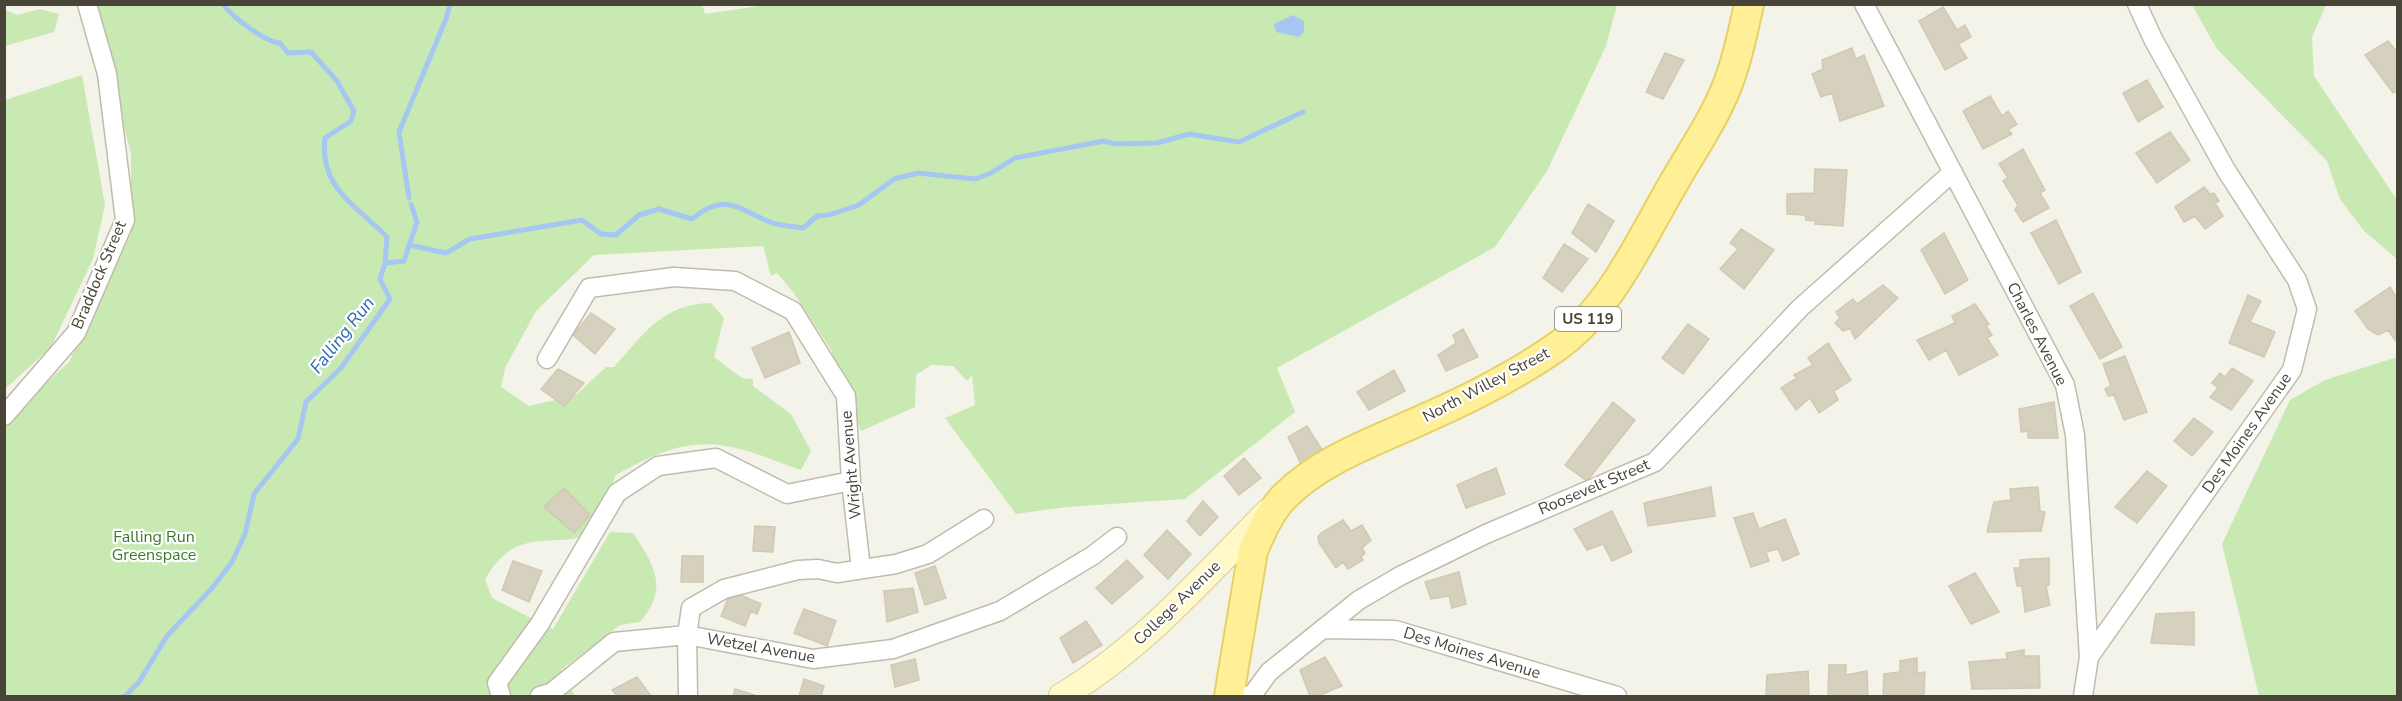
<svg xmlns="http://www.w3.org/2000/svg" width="2402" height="701" font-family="'Nunito Sans',sans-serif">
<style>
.green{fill:#c8e9b1}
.water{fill:#a5c7f1}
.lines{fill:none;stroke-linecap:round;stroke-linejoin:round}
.stream{stroke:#a5c7f1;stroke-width:5}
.building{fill:#d6d0be;stroke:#d1c9b1;stroke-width:1.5}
.street-casing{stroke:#c0bcab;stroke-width:21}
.secondary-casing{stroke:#d5cd99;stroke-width:28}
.primary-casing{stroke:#e5d166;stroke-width:32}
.street{stroke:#fff;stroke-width:18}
.secondary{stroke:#fff9c8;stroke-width:26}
.primary{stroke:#fff097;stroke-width:28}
.labels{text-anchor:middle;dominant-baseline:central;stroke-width:4.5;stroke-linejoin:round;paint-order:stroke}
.shield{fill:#fff;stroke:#7f7c73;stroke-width:1.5}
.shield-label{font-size:15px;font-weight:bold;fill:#484437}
.street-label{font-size:16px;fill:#484437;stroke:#fff}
.park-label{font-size:16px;fill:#3c7b29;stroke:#fff}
.water-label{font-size:18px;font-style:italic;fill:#2e69b6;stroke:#fff}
</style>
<rect width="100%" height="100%" fill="#f4f3e9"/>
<path class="green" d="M702,4L705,14L772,4L1617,5L1606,46L1547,171L1495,247L1277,368L1295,412L1185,499L1067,507L1016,514L945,418L975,405L972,375L967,381L953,366L931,365L916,375L915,407L861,431L831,350L793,292L777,273L771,276L763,246L594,255L536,311L505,368L501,387L529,406L576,395L606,367H614C644,334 662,304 711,303L724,318L714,357L742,378L753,379V386L791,414L811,451L801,470C782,464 763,455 744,450C694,435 659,451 616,475L592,535C542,548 516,527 485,579L492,598L553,629L610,532L633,533C655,566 669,588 640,622L620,625L561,670L575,696H5V421L69,362L131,234V153L91,5Z
M2192,5H2326L2312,37L2314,76L2397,200V259L2364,231L2340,199L2327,161L2217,49Z
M39,9L59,14L54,32L5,46V10L18,15Z
M82,75L105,205L93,259L51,347L5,389V100Z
M2397,357V696H2259L2222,544L2290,400L2325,380Z"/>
<path class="water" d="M1293,15L1304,21V32L1299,37L1276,32L1274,24Z"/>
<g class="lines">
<path class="stream" d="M223,4C232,17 265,42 280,43L288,53L311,52L337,81L354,111L351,121L325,138C319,188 356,205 387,237L385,263
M409,198L399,132L446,19L450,4
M409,245L446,253L470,239L582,220L601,234L616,235L639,215L659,209L692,219C726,191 737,209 770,222C779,226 792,226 803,228L817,216L829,215L859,205L894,179L918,173L975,179L991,173L1015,158L1104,141L1115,144L1157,143L1189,134L1239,142L1303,112
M125,696L139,682L167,636L213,587L232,562L245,534L254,494L298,439L306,402L341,368L390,299L380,279L385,263L404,261L417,222L411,204"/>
</g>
<path class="building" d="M1943,7L1957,30L1965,25L1971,37L1958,44L1967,58L1945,70L1919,21Z
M2388,41L2398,53V90L2393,93L2365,55Z
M1852,48L1856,59L1864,55L1884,106L1840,121L1832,93L1821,97L1812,74L1823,69L1822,60Z
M1665,53L1684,60L1663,99L1646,92Z
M2147,80L2163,107L2138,122L2123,93Z
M1990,96L2002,116L2008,111L2017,124L2008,130L2012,134L1983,149L1963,111Z
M2170,132L2190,160L2157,183L2136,153Z
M2023,149L2045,190L2040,193L2049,208L2023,222L2015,210L2018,205L2003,181L2008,178L1999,164Z
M1815,169L1847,170L1843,226L1815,224L1816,221L1806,220L1805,215L1787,214V194L1814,193Z
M2204,187L2210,194L2214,193L2219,201L2215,203L2223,216L2205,229L2195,216L2184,222L2175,207Z
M1588,204L1614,221L1596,252L1572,233Z
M2056,220L2081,272L2059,284L2031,233Z
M1741,229L1774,250L1744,289L1720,269L1738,249L1730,243Z
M1944,233L1968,280L1945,294L1921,250Z
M1564,244L1588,259L1562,292L1543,278Z
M1883,285L1898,298L1855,339L1850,328L1843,331L1835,323L1840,318L1836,312L1853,299L1857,304Z
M2390,287L2398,300L2395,340L2388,330L2378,335L2368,329L2355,311Z
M2093,293L2122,347L2100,359L2070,306Z
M2248,295L2261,301L2250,322L2275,332L2264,357L2229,343Z
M1975,304L1989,324L1986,326L1992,335L1987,338L1998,355L1959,375L1946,350L1929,360L1917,340L1955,323L1952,316Z
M591,313L615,329L595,354L573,335Z
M1688,324L1709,339L1683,374L1662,358Z
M1463,329L1478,357L1446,371L1438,355L1456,343L1453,335Z
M789,332L800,363L765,378L752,348Z
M1828,343L1851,380L1834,391L1838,400L1819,413L1810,398L1796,410L1781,388L1797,378L1794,375L1813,365L1808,358Z
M2125,356L2147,412L2124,420L2114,395L2108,396L2105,389L2111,386L2103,364Z
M2232,368L2253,381L2231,410L2210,397L2218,388L2212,383L2220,373L2225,377Z
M558,369L584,383L564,406L541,389Z
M1394,370L1405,391L1369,410L1357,392Z
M1613,402L1635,420L1587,481L1565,465Z
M2054,402L2058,438H2028V431L2021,432L2019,409Z
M2194,418L2213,432L2192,456L2174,441Z
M1307,426L1324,453L1301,464L1288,437Z
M1244,458L1261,478L1239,495L1224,476Z
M1496,468L1505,494L1466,508L1457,485Z
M2147,471L2167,486L2137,523L2115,507Z
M1711,487L1715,516L1648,526L1644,503Z
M2038,487L2040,511L2045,512L2041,531L1987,532L1994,502L2011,500L2010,489Z
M564,488L590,515L574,533L544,507Z
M1203,501L1218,517L1200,536L1187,521Z
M1612,511L1632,552L1612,561L1603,544L1587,550L1574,529Z
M1753,513L1759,529L1785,519L1799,554L1783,561L1778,549L1766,552L1769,561L1751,567L1734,518Z
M1343,520L1351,531L1362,525L1371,540L1362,548L1365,553L1361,557L1363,560L1348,569L1343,562L1336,568L1319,543L1318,537L1321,533Z
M755,526L775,527L773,552L753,551Z
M1167,530L1191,554L1168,579L1144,555Z
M682,556H703V582H681Z
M2049,558V585L2046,586L2050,605L2025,612L2022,586H2017L2014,568H2020V560Z
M1127,560L1143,577L1112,604L1096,588Z
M513,561L542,571L529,602L502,590Z
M935,566L946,598L925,605L915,573Z
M1459,572L1466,604L1452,608L1449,596L1431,599L1425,582Z
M1975,573L1999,612L1971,624L1949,586Z
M913,588L918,612L887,622L884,591Z
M731,591L761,604L757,614L751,611L745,626L721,616Z
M804,609L836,621L827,646L794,633Z
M2194,612V645L2151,643L2156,614Z
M1086,621L1102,645L1073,663L1060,638Z
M2024,650V656H2039L2040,688L1972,689L1969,662L2007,659L2006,653Z
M1325,657L1342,686L1318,696H1310L1300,670Z
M1917,658V673L1925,672L1924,696H1883L1884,674L1900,672V661Z
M915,659L919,680L895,687L891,665Z
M1829,665H1846V675L1867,671L1868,696H1828Z
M1808,671L1809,696H1766L1767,675Z
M637,677L651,696H617L612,690Z
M804,679L824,686L821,696H799Z
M735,689L757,696H733Z"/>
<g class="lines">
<defs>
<path id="street" d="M1864,4L2065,385L2075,435L2089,657L2083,696
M547,359L589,288L674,277L735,281L793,311L846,396L851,481L861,569
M4,416L76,333L125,220L107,74L87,4
M1323,629L1395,630L1617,696
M2089,657L2292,370L2307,309L2297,280L2226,170L2153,39L2137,4
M501,696L497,683L539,625L617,493L658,466L716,458L787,494L851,481
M540,696L551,693L614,642L687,635L813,659L893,649L1000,611L1092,556L1117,537
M688,696L687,635L691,608L724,589L798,570L818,569L837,573L896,564L928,554L984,519
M1247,696L1253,694L1269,672L1359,600L1400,576L1486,534L1655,462L1800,308L1953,172"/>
<path id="secondary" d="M1062,696C1142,648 1202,579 1267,513"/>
<path id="primary" d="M1229,696L1253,551C1261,532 1270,511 1285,496C1321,460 1373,442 1419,421C1465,401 1513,377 1555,348C1612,308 1641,238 1676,179C1695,146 1719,112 1731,75C1739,52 1744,28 1749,4"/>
</defs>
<use href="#street" class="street-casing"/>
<use href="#secondary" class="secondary-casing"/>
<use href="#primary" class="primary-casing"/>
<use href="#street" class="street"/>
<use href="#secondary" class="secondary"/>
<use href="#primary" class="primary"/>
</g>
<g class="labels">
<rect class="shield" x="1555" y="307" width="66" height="24" rx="4.5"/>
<g class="shield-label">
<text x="1588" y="319">US 119</text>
</g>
<g class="street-label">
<text transform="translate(99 275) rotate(-67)">Braddock Street</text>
<text transform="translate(2037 334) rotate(63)">Charles Avenue</text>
<text transform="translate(1486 385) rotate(-28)">North Willey Street</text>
<text transform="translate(2247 433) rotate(-55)">Des Moines Avenue</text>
<text transform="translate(851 465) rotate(-95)">Wright Avenue</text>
<text transform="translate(1594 487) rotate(-23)">Roosevelt Street</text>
<text transform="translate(1177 603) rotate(-44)">College Avenue</text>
<text transform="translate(761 648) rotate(10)">Wetzel Avenue</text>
<text transform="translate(1472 653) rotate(17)">Des Moines Avenue</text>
</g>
<g class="park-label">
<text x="154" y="537">Falling Run<tspan x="154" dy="18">Greenspace</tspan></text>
</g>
<g class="water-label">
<text transform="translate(342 335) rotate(-52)">Falling Run</text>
</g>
</g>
<rect width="2402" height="701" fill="none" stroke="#484437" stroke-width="12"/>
</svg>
